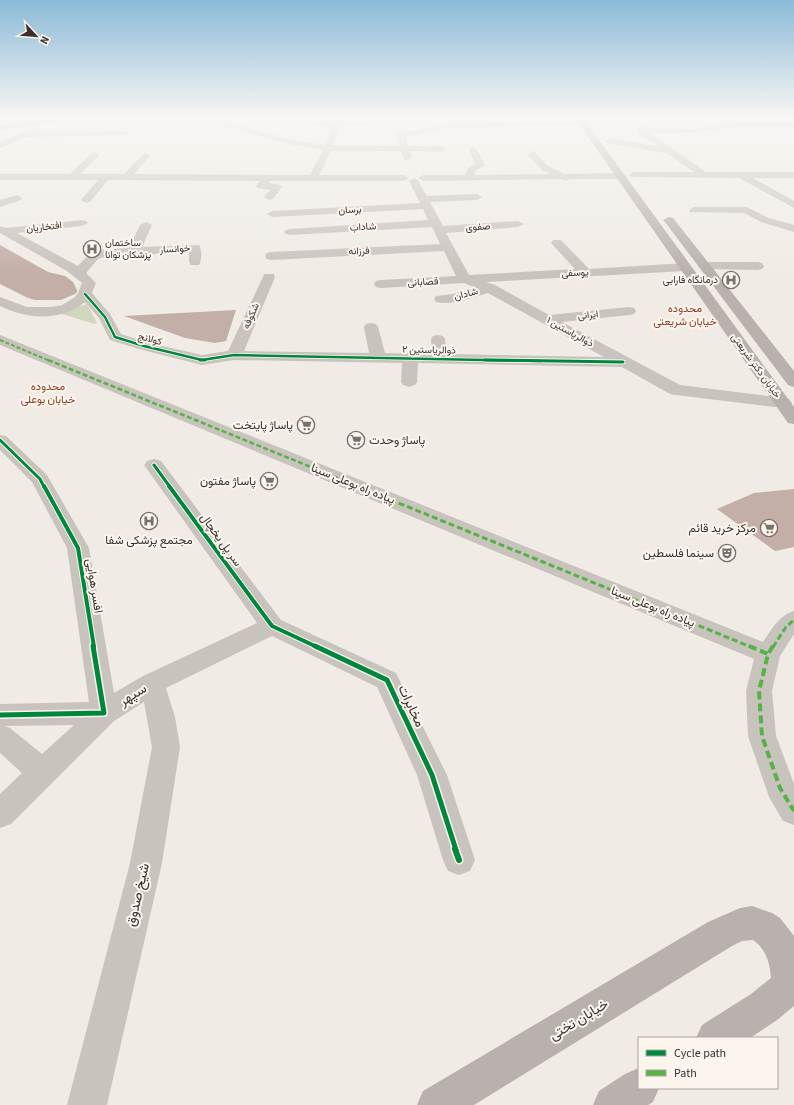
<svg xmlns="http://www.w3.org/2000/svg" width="794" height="1105" font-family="'Source Sans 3',Vazirmatn,sans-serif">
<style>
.green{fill:#d1d6bf}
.building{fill:#c3afa7}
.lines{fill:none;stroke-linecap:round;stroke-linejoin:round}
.minor{fill:#c9c3be;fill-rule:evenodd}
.major{fill:#b8b1ad;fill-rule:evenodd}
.quiet-far3{stroke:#57b246;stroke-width:2;stroke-dasharray:4 2;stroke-linecap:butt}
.quiet-far2{stroke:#57b246;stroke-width:2.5;stroke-dasharray:5 2.5;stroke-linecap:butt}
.quiet-far1{stroke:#57b246;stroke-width:3;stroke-dasharray:6 3;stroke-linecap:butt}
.quiet{stroke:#57b246;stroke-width:4;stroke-dasharray:8 4;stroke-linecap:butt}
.cycleway-far4-casing{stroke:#fbf5ee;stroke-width:4}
.cycleway-far3-casing{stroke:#fbf5ee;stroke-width:5}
.cycleway-far2-casing{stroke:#fbf5ee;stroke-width:6}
.cycleway-far1-casing{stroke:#fbf5ee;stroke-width:8}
.cycleway-casing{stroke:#fbf5ee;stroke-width:9}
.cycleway-far4{stroke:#00873e;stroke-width:2.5}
.cycleway-far3{stroke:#00873e;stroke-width:3}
.cycleway-far2{stroke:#00873e;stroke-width:4}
.cycleway-far1{stroke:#00873e;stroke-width:5}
.cycleway{stroke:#00873e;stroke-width:6}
.labels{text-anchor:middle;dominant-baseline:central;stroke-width:4;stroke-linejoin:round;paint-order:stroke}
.far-street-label{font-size:10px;fill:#3b302b;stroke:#fbf5ee}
.far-poi-label{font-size:10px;fill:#3b302b;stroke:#fbf5ee;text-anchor:start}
.far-neighbourhood-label{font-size:11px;fill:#8c3b22;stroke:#fbf5ee}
.poi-label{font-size:12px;fill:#3b302b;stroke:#fbf5ee;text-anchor:end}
.street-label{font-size:12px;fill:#3b302b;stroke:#fbf5ee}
.near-street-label{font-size:14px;fill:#3b302b;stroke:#fbf5ee}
</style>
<rect width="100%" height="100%" fill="#f0ebe5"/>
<path class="green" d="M87,304L97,323L95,324L58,313Z"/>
<path class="building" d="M0,245L48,272L65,276L73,282L77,290V292L75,294L61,300H35L28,298L0,284Z
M236,310L226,341L215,343L185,338L124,316Z
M794,489V547L775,551L717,509L754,493Z"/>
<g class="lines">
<path class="minor" d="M197,118H211L292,140L325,145L331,127L312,126V122H332L334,118H342L341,121H370L374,123L370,125H340L333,145L400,146L397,135L398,133L448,124L582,121L586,123L582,125L448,128L406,137L408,146H442L446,149L442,152L410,151L412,157L407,160L404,159L401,151H331L319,175H404L409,178L404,181H270L268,183L281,185L282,187L273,199L269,200L264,197L270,190L257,188L256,186L260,181L108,180L90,202L86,203L81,200L98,180H0V174H70L92,153L95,152L99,155L81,174H124L143,154L146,153L150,156L134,174L310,175L323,150L289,144Z
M734,123H794V127H734L688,133H650L706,172H794V178H753L794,201V208L739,178L631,177L629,175L634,172H694L667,153L609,144L605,141L609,138L659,147L638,133L636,129L637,127L688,129Z
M35,128H41L42,130L40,132L127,131L131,133L127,135L27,137L0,148V142Z
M473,147L477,150L485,165L475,171V175L550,174L542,170L529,156L528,154L532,151L535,152L548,166L565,174L620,173L625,176L620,179H570L566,181L561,179L423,181L418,178L423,175H465L468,168L475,164L469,150Z
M414,178L417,179L427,196L477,194L482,197L477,200L430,202L443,226L518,221L524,224L518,227L446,233L469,275L575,269L551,243L553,240H561L589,269L685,263L689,264L691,267L689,270L685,271L486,282L495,285L549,315L629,307L634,308L636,311L634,314L629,315L562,322L680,385L783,398L789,399L792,403L789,407L783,408L676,395L670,394L622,367L418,363L417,382L415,385L409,387L403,385L401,382L402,363L234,360L202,365L139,349L110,340L99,318L85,302C61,322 26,319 0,306V297L27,307H51L62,305L75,297L78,293L82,283L67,271L0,233V226L6,228L82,220L86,221L88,223L82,226L17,233L78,266L90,253L98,250L129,248L140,225L146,222L152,225L142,247L199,245C202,250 202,260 199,265H191L189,262V252L104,257L98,259L86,273L96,283L92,293L110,314L121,334L149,343L202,355L228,351L263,277L264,274H274L275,277L244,351L369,353L364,327L366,324L371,323L376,324L378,327L385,353L432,354L431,339L433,336L438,335L443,336L445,339L447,354L604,357L488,293C472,297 453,306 436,302L434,299L436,296L453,294L476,288L464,283L381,288L376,287L374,284L376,281L381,280L456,276L444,251L271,260L267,259L265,256L267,253L271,252L440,244L432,227L290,235L286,234L284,232L286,230L290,229L428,220L423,209L272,217L267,214L272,211L420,203L409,181Z
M17,195L22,198L21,200L0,207V200Z
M694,207H746L769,218L794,225V232L761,222L744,213L690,212L689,210Z
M705,262H758L762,263L764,266L762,269L758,270L701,269L699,266L701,263Z
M0,335L763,642C772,629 778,616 794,611V634L780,656L772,691L776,736L794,784V825L783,821L769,797L748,736L746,691L754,659L0,345Z
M0,435L6,436L47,475L89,548L114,693L143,676L257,623L144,465L147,461L154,459L161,461L281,620L396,673L447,775L475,860L470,871L459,875L448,871L443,860L417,775L377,687L272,636L166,688L175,717L180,747L162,863L107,1105H67L130,863L152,747L144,702L114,721L11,824L0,828V794L22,773L0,753V704L89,702L67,548L32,482L0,450ZM74,725L42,754L10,728L5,726Z"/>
<path class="major" d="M56,118H79L75,120L0,130V126Z
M575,118H583L794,407V424L788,423Z
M669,217L673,218L794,371V387L788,385L665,222L663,220Z
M752,906L772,913L780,918L794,936V1006L777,1020L750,1038H696L702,1025L751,994L771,978C770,963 766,949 753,940L742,941L732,946L474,1105H417L423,1091L708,922L740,908Z
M639,1068V1088H659L653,1102L648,1105H593L599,1091L625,1074Z"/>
<path class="quiet-far3" d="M0,340L50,361"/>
<path class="quiet-far2" d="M48,360L360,487"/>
<path class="quiet-far1" d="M357,486L751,647
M773,647L786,627L794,620"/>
<path class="quiet" d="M749,646L768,654
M773,646L768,654L759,691L762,736L780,788L794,811"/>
<defs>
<path id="cycleway-far4" d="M85,294L105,317L115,337L144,346L202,360L234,355L541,361"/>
<path id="cycleway-far3" d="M200,360H205
M485,360L623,362
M0,440L40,479L44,487
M154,465L170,487"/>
<path id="cycleway-far2" d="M44,486L78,548L94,647
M169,486L272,626L317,647"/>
<path id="cycleway-far1" d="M315,646L387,680L432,775L456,850
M0,715L104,713L93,646"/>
<path id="cycleway" d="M455,849L459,860"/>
</defs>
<use href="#cycleway-far4" class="cycleway-far4-casing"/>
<use href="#cycleway-far3" class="cycleway-far3-casing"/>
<use href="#cycleway-far2" class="cycleway-far2-casing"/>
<use href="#cycleway-far1" class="cycleway-far1-casing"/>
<use href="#cycleway" class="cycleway-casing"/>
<use href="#cycleway-far4" class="cycleway-far4"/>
<use href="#cycleway-far3" class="cycleway-far3"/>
<use href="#cycleway-far2" class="cycleway-far2"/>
<use href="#cycleway-far1" class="cycleway-far1"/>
<use href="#cycleway" class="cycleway"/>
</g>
<linearGradient id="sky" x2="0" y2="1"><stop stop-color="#8bbad8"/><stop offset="0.43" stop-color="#f8f6f3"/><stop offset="1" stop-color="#f8f6f3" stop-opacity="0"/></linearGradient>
<rect width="794" height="273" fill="url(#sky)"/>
<defs>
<symbol id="hospital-ring" viewBox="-11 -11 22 22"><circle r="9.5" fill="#fbf5ee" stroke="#7a716c" stroke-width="1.5"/><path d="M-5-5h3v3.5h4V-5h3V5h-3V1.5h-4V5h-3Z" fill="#7a716c"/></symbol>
<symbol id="supermarket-ring" viewBox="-11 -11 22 22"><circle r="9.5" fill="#fbf5ee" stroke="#7a716c" stroke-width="1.5"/><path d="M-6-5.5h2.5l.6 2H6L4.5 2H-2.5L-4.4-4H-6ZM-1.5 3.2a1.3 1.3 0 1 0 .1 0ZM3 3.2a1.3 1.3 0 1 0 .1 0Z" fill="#7a716c"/></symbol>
<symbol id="theatre-ring" viewBox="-11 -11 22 22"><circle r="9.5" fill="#fbf5ee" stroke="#7a716c" stroke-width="1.5"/><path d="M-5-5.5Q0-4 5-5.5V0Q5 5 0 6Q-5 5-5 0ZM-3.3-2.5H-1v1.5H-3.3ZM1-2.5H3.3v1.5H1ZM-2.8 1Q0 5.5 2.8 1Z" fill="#7a716c"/></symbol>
</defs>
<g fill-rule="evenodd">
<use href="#hospital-ring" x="82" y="239" width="20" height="20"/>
<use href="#hospital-ring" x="721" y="270" width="20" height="20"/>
<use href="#supermarket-ring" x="296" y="415" width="20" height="20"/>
<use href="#supermarket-ring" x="346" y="430" width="20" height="20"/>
<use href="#supermarket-ring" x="259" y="471" width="20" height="20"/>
<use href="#hospital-ring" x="139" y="511" width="20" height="20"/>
<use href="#supermarket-ring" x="759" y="518" width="20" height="20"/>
<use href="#theatre-ring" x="717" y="543" width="20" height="20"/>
</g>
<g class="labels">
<g class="far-street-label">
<text transform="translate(350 210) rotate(-3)">برسان</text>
<text transform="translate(44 227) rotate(-6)">افتخاریان</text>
<text transform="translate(363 227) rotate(-3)">شاداب</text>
<text transform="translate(478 227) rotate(-4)">صفوی</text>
<text transform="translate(175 249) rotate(-3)">خوانسار</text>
<text transform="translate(359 251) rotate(-3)">فرزانه</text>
<text transform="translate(575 273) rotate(-3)">یوسفی</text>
<text transform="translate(423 282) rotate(-3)">قصابانی</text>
<text transform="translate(466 294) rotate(-15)">شادان</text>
<text transform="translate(588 315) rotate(-6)">ایرانی</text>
<text transform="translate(251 316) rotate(-66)">شکوفه</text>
<text transform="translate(570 332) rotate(29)">ذوالریاستین ۱</text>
<text transform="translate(150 339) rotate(15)">کولانج</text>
<text transform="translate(429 350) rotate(1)">ذوالریاستین ۲</text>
<text transform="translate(756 366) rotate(54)">خیابان دکتر شریعتی</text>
</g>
<g class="far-poi-label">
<text x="105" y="243">ساختمان<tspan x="105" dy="12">پزشکان توانا</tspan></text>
<text x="718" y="280" text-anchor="end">درمانگاه فارابی</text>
</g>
<g class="far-neighbourhood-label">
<text x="685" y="308">محدوده<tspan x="685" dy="13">خیابان شریعتی</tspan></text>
<text x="48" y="386">محدوده<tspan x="48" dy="13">خیابان بوعلی</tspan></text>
</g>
<g class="poi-label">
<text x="293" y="425">پاساژ پایتخت</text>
<text x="369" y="440" text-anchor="start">پاساژ وحدت</text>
<text x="256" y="481">پاساژ مفتون</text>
<text x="756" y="528">مرکز خرید قائم</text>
<text x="149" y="540" text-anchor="middle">مجتمع پزشکی شفا</text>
<text x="714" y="553">سینما فلسطین</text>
</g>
<g class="street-label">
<text transform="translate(353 484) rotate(22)">پیاده راه بوعلی سینا</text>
<text transform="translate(221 540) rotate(54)">سر پل یخچال</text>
<text transform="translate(94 586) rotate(81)">افسر هوایی</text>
<text transform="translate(653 607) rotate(22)">پیاده راه بوعلی سینا</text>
</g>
<g class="near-street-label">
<text transform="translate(133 695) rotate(-32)">سپهر</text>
<text transform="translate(411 706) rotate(65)">مخابرات</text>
<text transform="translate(138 895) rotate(-77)">شیخ صدوق</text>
<text transform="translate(579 1020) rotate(-31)">خیابان تختی</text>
</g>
</g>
<rect x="638" y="1037" width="140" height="52" fill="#fbf5ee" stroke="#aea6a0"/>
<rect x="646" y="1050" width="20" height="6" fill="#00873e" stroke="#aea6a0"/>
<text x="674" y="1057" font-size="12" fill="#3b302b">Cycle path</text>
<rect x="646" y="1070" width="20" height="6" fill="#57b246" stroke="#aea6a0"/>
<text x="674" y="1077" font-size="12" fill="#3b302b">Path</text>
<g transform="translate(36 36) rotate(116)" stroke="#fbf5ee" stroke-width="3" paint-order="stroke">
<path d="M0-3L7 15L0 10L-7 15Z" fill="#3b302b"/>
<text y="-6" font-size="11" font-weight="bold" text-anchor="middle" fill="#3b302b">N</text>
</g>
</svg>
